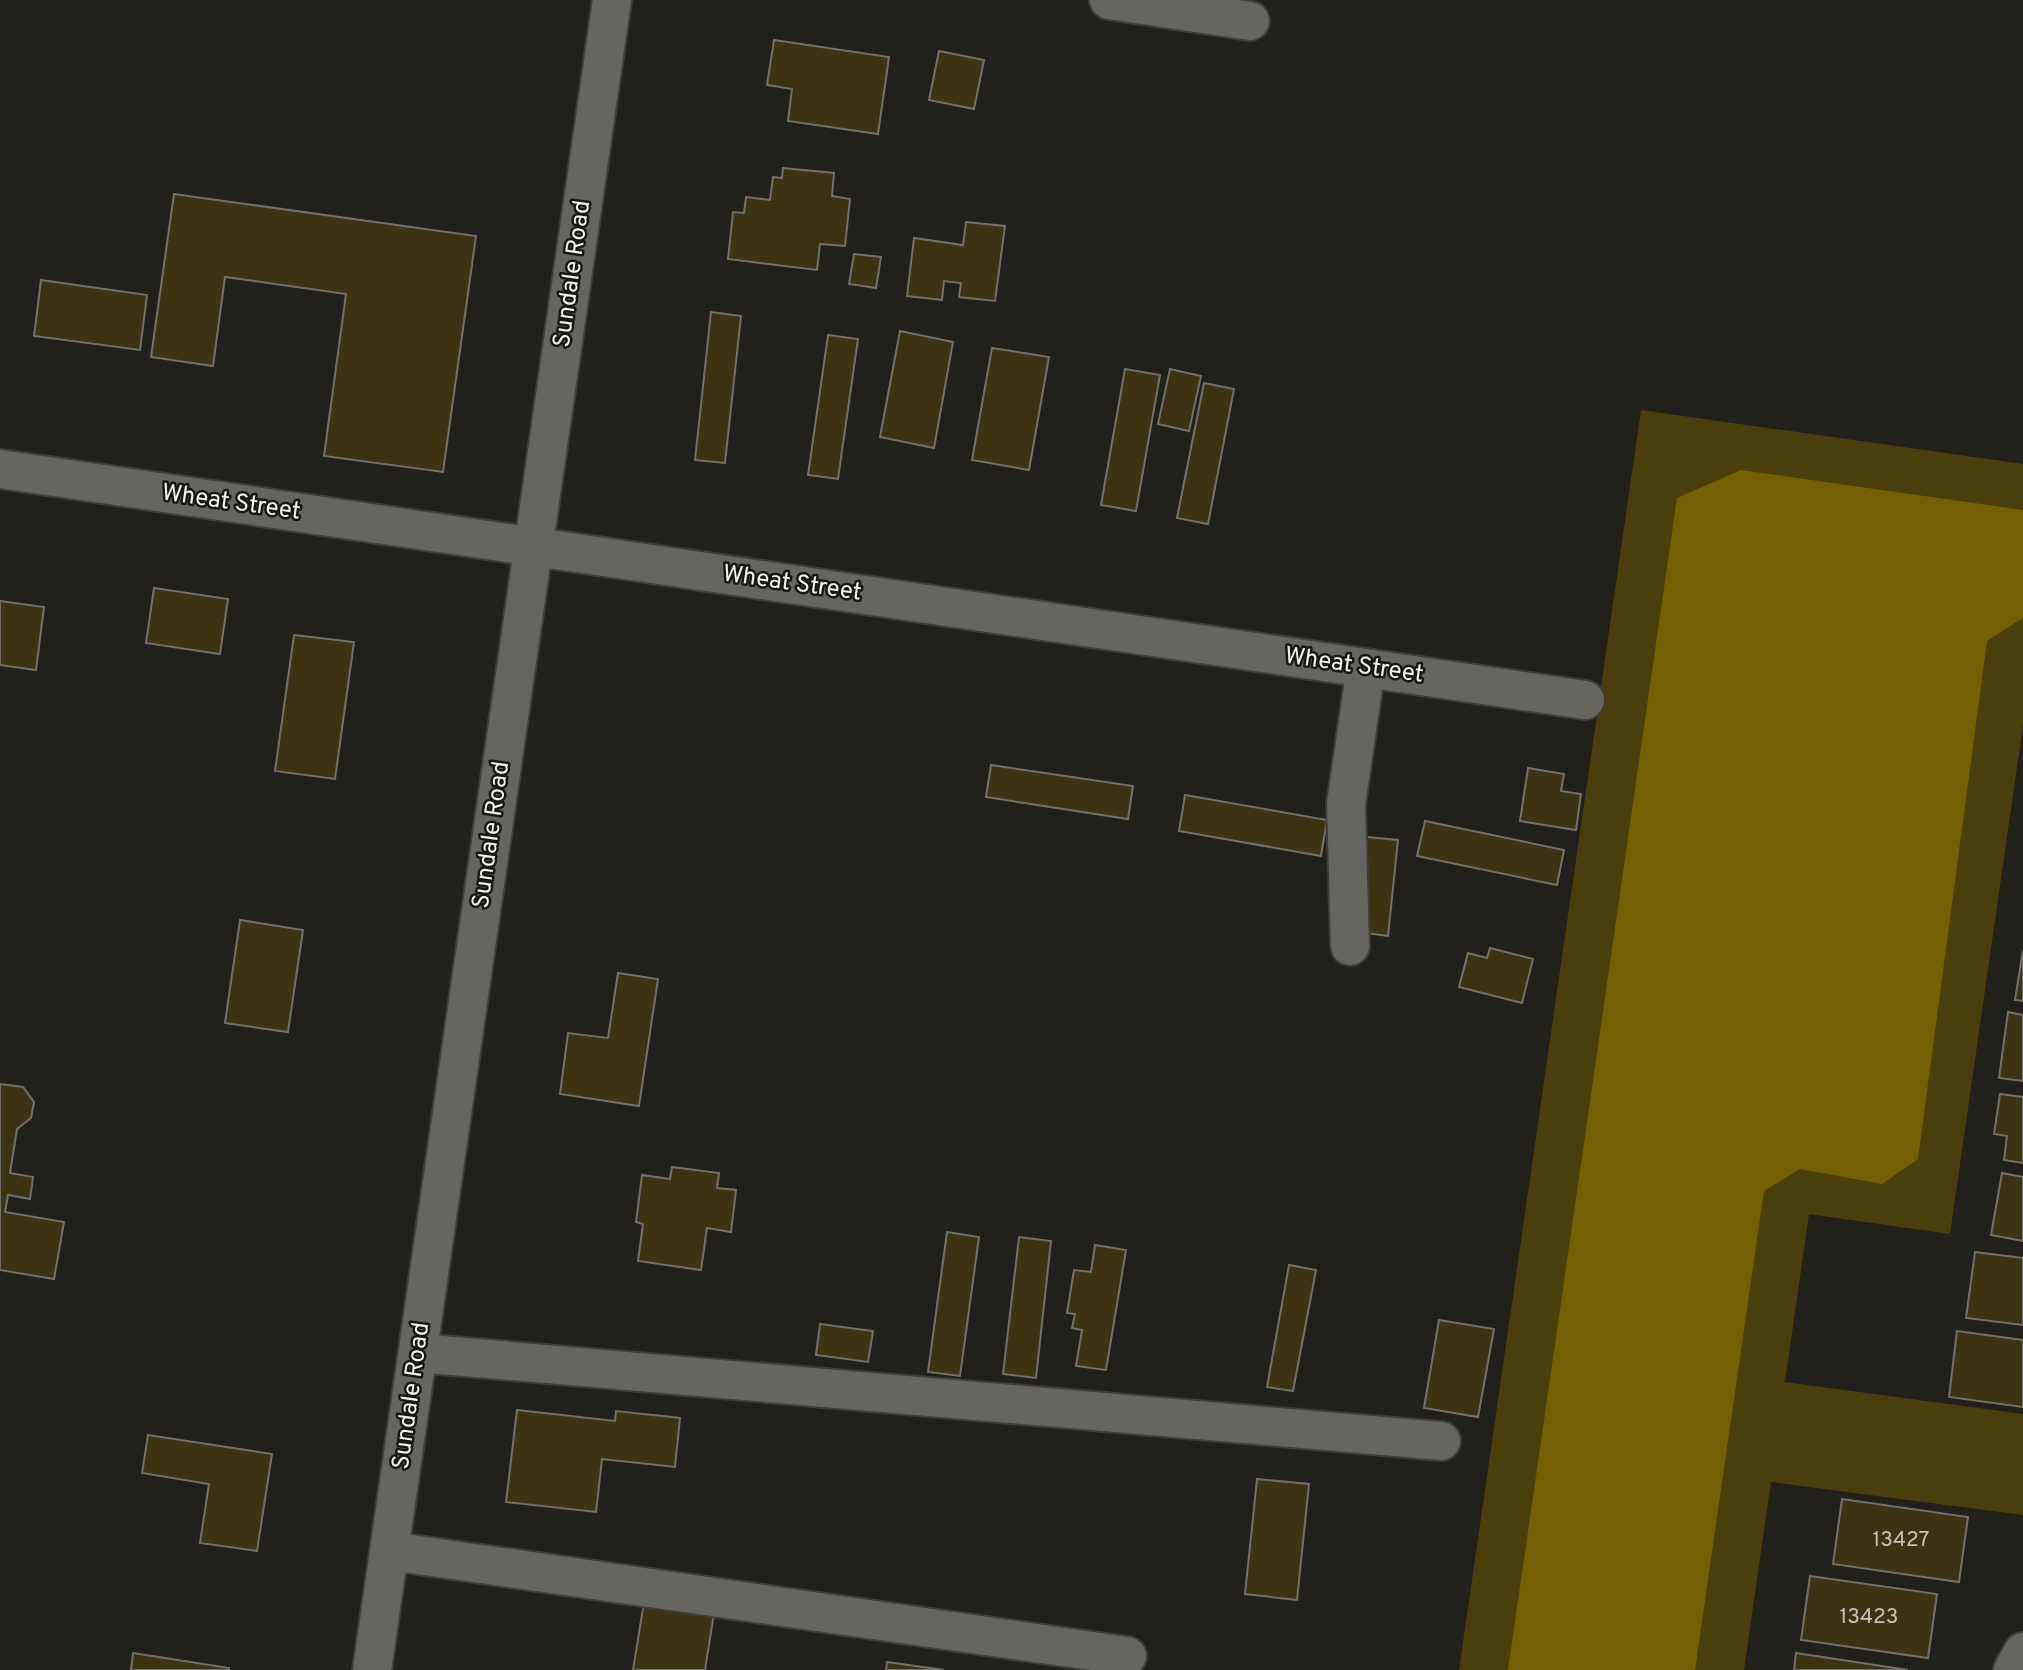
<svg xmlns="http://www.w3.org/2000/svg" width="2023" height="1670" font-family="Overpass,sans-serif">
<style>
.green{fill:#4b3e0d}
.water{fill:#745f02}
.building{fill:#3c3313;stroke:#71706a;stroke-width:2}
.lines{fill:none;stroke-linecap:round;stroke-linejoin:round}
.minor-casing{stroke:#3e3d39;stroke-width:42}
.minor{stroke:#676560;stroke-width:38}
.labels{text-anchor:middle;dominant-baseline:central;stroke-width:5;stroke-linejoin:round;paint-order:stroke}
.number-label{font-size:21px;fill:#c6c3b9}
.street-label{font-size:24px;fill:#f4f3f0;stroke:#181712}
</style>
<rect width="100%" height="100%" fill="#21201b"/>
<path class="green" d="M1641,410L2023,464V725L1950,1234L1809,1214L1785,1382L2023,1414V1515L1771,1482L1744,1670H1459Z"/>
<path class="water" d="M1741,470L2023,510V618L1987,641L1918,1159L1882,1184L1800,1169L1764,1191L1695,1670H1508L1677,498Z"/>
<path class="building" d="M774,40L889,57L878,134L788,121L792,89L767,85Z
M939,51L984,60L974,109L929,100Z
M783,168L834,173L832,196L850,199L845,246L820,244L817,270L728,259L733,212L744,213L746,197L770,200L773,177L782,178Z
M174,194L476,236L443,472L324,456L346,294L225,277L213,366L151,357Z
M966,222L1005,226L995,301L959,297L961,283L944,281L942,300L907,296L914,238L963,245Z
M854,254L881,257L876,288L849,284Z
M41,280L147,295L140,350L34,336Z
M711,312L741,316L725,463L695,460Z
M900,331L953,342L934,448L880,437Z
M828,335L858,339L838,479L808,475Z
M992,348L1049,357L1029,470L972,460Z
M1125,369L1160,375L1136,511L1101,505Z
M1170,369L1201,376L1189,431L1158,424Z
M1204,383L1234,389L1208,524L1177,518Z
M154,588L228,599L220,654L146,643Z
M0,601L44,607L36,670L0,665Z
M294,635L354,642L335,779L275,771Z
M991,765L1133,786L1128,819L986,797Z
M1528,768L1564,774L1561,791L1581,794L1576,830L1520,821Z
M1185,795L1327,820L1321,856L1179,831Z
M1425,821L1564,850L1557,885L1417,856Z
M1367,837L1398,840L1388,936L1357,932Z
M240,920L303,930L288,1032L225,1023Z
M1490,948L1533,959L1522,1003L1459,987L1468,953L1487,958Z
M2023,950V1001L2015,1000Z
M618,973L658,979L639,1106L560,1094L568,1033L608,1038Z
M2008,1012L2023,1015V1081L1999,1078Z
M0,1084L23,1087L34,1102L31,1118L17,1129L10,1173L33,1177L30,1199L8,1195L5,1212L64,1222L54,1279L0,1270Z
M2000,1094L2023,1097V1163L2004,1160L2007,1136L1994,1134Z
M672,1167L719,1173L717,1188L736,1190L731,1232L707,1228L701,1270L638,1261L643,1224L636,1222L642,1175L670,1179Z
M2002,1173L2023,1177V1241L1991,1235Z
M947,1232L979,1237L960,1376L928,1372Z
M1019,1237L1051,1241L1036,1378L1003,1374Z
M1095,1245L1126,1250L1106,1370L1076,1366L1082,1330L1072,1328L1075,1314L1067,1313L1074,1270L1091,1272Z
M1975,1252L2023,1258V1325L1966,1318Z
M1289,1265L1316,1270L1293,1391L1267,1387Z
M1439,1320L1494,1329L1478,1417L1424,1408Z
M820,1324L873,1331L868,1362L816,1355Z
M1957,1331L2023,1340V1407L1949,1397Z
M517,1410L615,1421L616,1411L680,1418L675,1467L602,1459L596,1512L506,1502Z
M148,1435L272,1454L257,1551L200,1543L209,1484L142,1473Z
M1257,1479L1309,1484L1297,1600L1245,1594Z
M1842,1499L1968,1517L1959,1582L1833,1564Z
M1810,1576L1937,1594L1928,1658L1801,1640Z
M645,1596L715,1607L705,1670H633Z
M133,1653L229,1668V1670H131Z
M1796,1653L1908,1670H1794Z
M887,1662L944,1670H886Z"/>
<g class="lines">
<defs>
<path id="minor" d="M1109,0L1250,21
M0,469L1585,700
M1350,946L1346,804L1366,668
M418,1353L1441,1441
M390,1551L1127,1656
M372,1670L612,0
M2013,1670L2023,1652"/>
</defs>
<use href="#minor" class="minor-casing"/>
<use href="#minor" class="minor"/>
</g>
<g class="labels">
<g class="number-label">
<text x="1901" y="1540">13427</text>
<text x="1869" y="1617">13423</text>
</g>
<g class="street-label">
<text transform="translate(573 274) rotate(-82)">Sundale Road</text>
<text transform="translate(231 503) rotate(8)">Wheat Street</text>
<text transform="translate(792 584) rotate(8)">Wheat Street</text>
<text transform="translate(1354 666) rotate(8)">Wheat Street</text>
<text transform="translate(492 835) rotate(-82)">Sundale Road</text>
<text transform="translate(412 1396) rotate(-82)">Sundale Road</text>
</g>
</g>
</svg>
